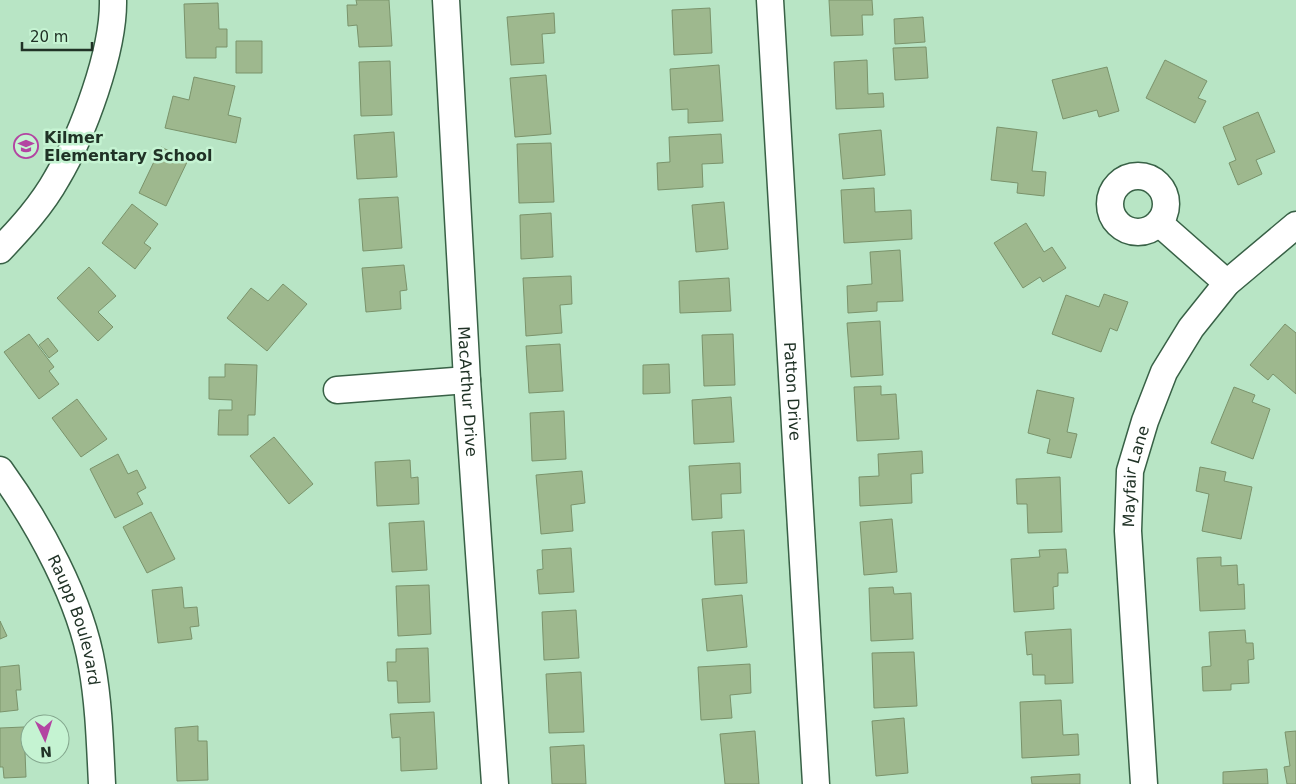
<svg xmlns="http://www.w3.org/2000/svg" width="1296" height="784" font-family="'DejaVu Sans',sans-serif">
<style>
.building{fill:#9eb88e;stroke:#7a936b}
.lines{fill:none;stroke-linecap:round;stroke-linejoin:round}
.minor-casing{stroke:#386146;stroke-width:29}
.minor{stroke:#fff;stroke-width:26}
.labels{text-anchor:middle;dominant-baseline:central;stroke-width:5;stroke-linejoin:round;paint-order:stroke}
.poi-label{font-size:16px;font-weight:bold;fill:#203226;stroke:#c5f3d2;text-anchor:start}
.street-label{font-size:16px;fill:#203226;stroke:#c5f3d2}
</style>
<rect width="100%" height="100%" fill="#b8e5c5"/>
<path class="building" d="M356,0H389L392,46L359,47L357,25L348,26L347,5H357Z
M829,0H872L873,15H862L863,35L831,36Z
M218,3L219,29H227V47H216V58H186L184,4Z
M710,8L712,53L674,55L672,10Z
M554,13L555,33L542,34L544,63L511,65L507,17Z
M923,17L925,42L895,44L894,19Z
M236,41H262V73H236Z
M926,47L928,78L895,80L893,48Z
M867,60L868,94L883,93L884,107L836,109L834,62Z
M1165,60L1207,81L1198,98L1206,101L1195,123L1146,98Z
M390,61L392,115L361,116L359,62Z
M719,65L723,121L688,123V109L672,110L670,69Z
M1107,67L1119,111L1099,117L1097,110L1063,119L1052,80Z
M546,75L551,134L515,137L510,78Z
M194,77L235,86L228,115L241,118L236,143L165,128L173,96L189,100Z
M1258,112L1275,152L1256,160L1262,174L1238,185L1229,163L1236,160L1223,127Z
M997,127L1037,132L1032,171L1046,172L1044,196L1017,193L1018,183L991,180Z
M881,130L885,175L843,179L839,134Z
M394,132L397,177L357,179L354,135Z
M721,134L723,163L702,164L703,187L658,190L657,163L670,162L669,137Z
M551,143L554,202L519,203L517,144Z
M161,147L188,160L166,206L139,193Z
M874,188L875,212L911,210L912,239L844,243L841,190Z
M398,197L402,248L363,251L359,199Z
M724,202L728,249L696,252L692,205Z
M132,204L158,224L144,243L151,248L135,269L102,243Z
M551,213L553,257L521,259L520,215Z
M1026,223L1044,252L1052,247L1066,268L1043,282L1040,277L1023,288L994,243Z
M900,250L903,301L877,302V311L848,313L847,286L872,284L870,252Z
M404,265L407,290L400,291L401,309L366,312L362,268Z
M89,267L116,296L98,312L113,327L98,341L57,298Z
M571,276L572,304L560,305L562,333L526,336L523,278Z
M729,278L731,311L680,313L679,281Z
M283,284L307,304L267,351L227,318L251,288L268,301Z
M1104,294L1128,302L1117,331L1110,328L1101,352L1052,334L1066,295L1099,307Z
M880,321L883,375L851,377L847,323Z
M1285,324L1296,333V394L1273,374L1268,380L1250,365Z
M29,334L54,367L49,371L59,384L39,399L4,352Z
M733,334L735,385L704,386L702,335Z
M48,338L58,351L49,358L39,345Z
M560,344L563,391L529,393L526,346Z
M225,364L257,365L255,415H248V435H218L219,410H232V400L209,399V377H225Z
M669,364L670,393L643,394V365Z
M881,386V395L896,394L899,439L857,441L854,387Z
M1234,387L1255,395L1252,402L1270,409L1253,459L1211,443Z
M1037,390L1074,398L1067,432L1077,434L1071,458L1047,453L1050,439L1028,433Z
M731,397L734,442L694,444L692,400Z
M77,399L107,439L81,457L52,418Z
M564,411L566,459L532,461L530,413Z
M274,437L313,484L289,504L250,456Z
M922,451L923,473L911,474L912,503L860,506L859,477L879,476L878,454Z
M118,454L128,474L137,470L146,488L137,493L143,504L115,518L90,469Z
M410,460L411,478L418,477L419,504L377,506L375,462Z
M740,463L741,493L721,494L722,518L692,520L689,466Z
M1200,467L1226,472L1224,481L1252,487L1241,539L1202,531L1209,494L1196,491Z
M582,471L585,503L571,505L573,531L541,534L536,475Z
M1060,477L1062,532L1028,533L1027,504H1017L1016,479Z
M151,512L175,559L147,573L123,527Z
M892,519L897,572L864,575L860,522Z
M424,521L427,570L392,572L389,523Z
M744,530L747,583L715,585L712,532Z
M571,548L574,592L539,594L537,570L543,569L542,550Z
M1066,549L1068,573H1058V586L1053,587L1054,609L1014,612L1011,559L1040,557L1039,550Z
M1221,557V566L1237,565L1238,585L1244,584L1245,609L1200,611L1197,558Z
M429,585L431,634L398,636L396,586Z
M182,587L184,608L197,607L199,626L190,627L192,639L158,643L152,590Z
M893,587L894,594L911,593L913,639L871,641L869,588Z
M742,595L747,647L707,651L702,599Z
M576,610L579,658L544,660L542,612Z
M0,621L7,636L0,639Z
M1071,629L1073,683L1045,684V675H1033L1032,654L1027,655L1025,632Z
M1245,630L1246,643H1253L1254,659L1248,660L1249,683L1231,684V690L1203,691L1202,667L1211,666L1209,632Z
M428,648L430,702L398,703L397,681H388L387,662H396V649Z
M914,652L917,706L874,708L872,653Z
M750,664L751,693L730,695L732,718L701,720L698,667Z
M19,665L21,690H16L18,710L0,712V667Z
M581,672L584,732L549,733L546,674Z
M1061,700L1063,735L1078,734L1079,755L1022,758L1020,702Z
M434,712L437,769L401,771L400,737L392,738L390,714Z
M904,718L908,773L876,776L872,721Z
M198,726V741H207L208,780L177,781L175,728Z
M24,727L26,777L4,778L3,767H0V728Z
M755,731L759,784H725L720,734Z
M1296,731V784H1287L1284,767L1290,766L1285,732Z
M584,745L586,784H552L550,747Z
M1267,769L1268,784H1223V772Z
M1080,774V784H1032L1031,777Z"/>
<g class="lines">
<defs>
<g id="minor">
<path id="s1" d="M446,0L467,380L495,784"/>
<path id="s2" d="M770,0L816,784"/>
<circle cx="1138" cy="204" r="28"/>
<path d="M1159,223L1227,283"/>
<path d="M0,250C21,228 42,205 57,178C83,134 114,51 113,0"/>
<path d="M337,390L467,380"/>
<path id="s3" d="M0,470C39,524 81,600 92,666C99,705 100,745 102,784"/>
<path id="s4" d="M1144,784L1128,531L1130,471L1145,421L1164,372L1191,328L1227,283L1296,225"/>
</g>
</defs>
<use href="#minor" class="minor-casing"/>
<use href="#minor" class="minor"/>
</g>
<defs>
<symbol id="school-ring" viewBox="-11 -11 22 22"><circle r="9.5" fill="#c5f3d2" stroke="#b344a2" stroke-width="1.5"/><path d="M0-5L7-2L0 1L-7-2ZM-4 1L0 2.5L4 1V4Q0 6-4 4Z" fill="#b344a2"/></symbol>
</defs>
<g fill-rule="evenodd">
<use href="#school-ring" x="12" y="132" width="28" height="28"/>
</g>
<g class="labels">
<g class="poi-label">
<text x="44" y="137">Kilmer<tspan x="44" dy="18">Elementary School</tspan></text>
</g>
<g class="street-label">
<text stroke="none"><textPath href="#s1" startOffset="392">MacArthur Drive</textPath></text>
<text stroke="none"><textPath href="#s2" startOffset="392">Patton Drive</textPath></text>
<text stroke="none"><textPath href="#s4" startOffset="309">Mayfair Lane</textPath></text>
<text stroke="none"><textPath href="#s3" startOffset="169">Raupp Boulevard</textPath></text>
</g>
</g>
<g transform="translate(45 739) rotate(176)"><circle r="24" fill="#c5f3d2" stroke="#83a68d"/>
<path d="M0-4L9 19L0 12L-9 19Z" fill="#b344a2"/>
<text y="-8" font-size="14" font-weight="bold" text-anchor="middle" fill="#203226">N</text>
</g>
<path d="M22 42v8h70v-8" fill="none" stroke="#203226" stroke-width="2.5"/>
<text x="30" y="42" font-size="15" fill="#203226" stroke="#c5f3d2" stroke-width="4" paint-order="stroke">20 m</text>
</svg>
